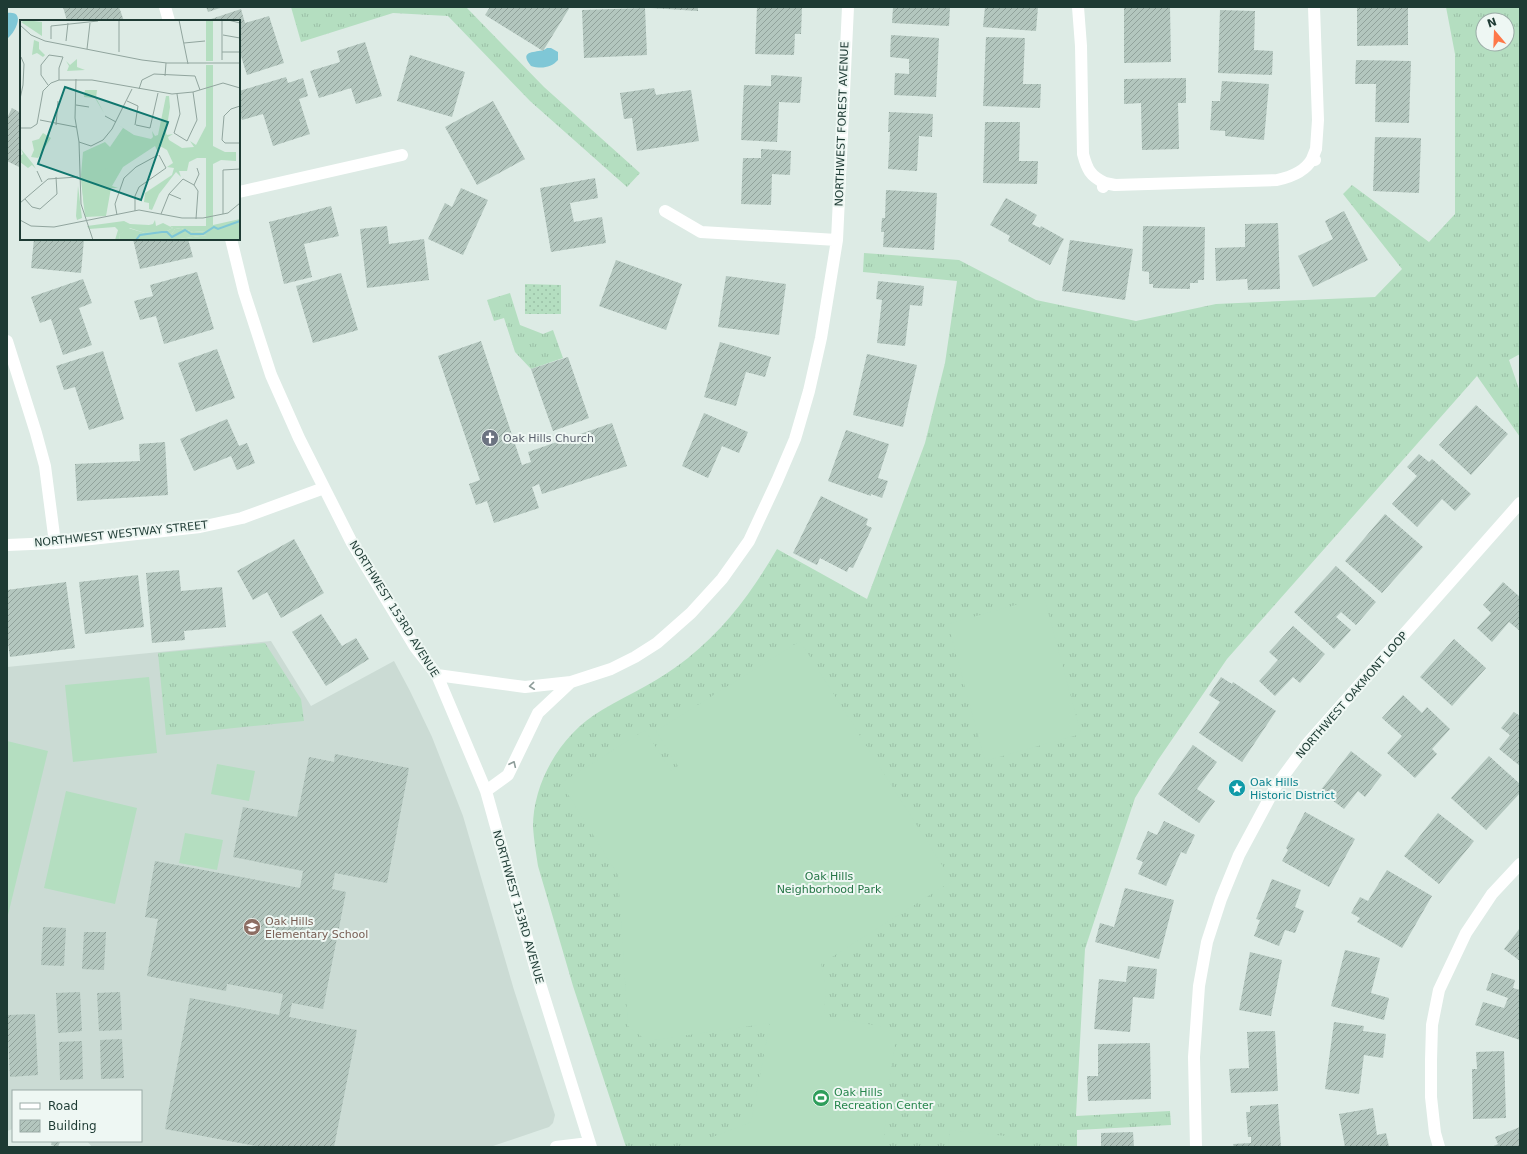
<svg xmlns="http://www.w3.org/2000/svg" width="1527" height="1154" font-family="'DejaVu Sans',sans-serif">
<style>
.built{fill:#cbdbd4}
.grass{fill:url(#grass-tufts);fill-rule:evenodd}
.garden{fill:url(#garden-dots)}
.pitch{fill:#b4dec0}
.water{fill:#7fc7d6}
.building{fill:url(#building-hatch)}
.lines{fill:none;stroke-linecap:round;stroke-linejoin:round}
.minor{stroke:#fff;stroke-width:12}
.oneway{stroke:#8e9d9a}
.labels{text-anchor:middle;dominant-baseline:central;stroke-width:4;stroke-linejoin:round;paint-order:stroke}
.street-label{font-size:11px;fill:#1e3b34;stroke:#eef7f3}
.worship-label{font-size:11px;fill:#5b616d;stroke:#eef7f3;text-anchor:start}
.culture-label{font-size:11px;fill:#0d838f;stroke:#eef7f3;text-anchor:start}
.park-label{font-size:11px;fill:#257546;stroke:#eef7f3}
.education-label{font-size:11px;fill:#785e54;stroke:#eef7f3;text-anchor:start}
.leisure-label{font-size:11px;fill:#27864d;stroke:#eef7f3;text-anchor:start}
.inset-river{fill:none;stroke:#7fc7d6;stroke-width:2}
.inset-road{fill:none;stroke:#91a59e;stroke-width:1}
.view{fill:#0f766e;fill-opacity:0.15;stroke:#0f766e;stroke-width:2}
.inset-edge{fill:none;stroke:#1e3b34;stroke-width:2}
</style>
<defs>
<pattern id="grass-tufts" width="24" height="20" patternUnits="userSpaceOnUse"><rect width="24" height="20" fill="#b4dec0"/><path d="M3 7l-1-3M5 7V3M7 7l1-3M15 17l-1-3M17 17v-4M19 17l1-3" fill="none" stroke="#9abfa6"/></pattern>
<pattern id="garden-dots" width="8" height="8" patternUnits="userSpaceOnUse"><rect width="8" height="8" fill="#b4dec0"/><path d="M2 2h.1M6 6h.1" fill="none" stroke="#9abfa6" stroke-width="1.8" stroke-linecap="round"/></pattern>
<pattern id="building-hatch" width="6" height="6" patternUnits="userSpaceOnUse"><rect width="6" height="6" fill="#b3c6be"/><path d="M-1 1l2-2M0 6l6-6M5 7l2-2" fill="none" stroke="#91a29b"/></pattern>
</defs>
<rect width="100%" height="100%" fill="#ddebe5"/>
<path class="built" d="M271,641L311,706L394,661L410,691L432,737L463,816L514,990L555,1115L553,1123L549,1127L490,1147H92L87,1141H141V1091H13V1129L7,1131V667Z"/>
<path class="grass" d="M291,7H466L544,87L640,173L627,187L530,101L448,16L393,13L301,42Z
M1446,7H1520V354L1509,360L1520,392V437L1477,376L1227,659L1158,760L1135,798L1085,949L1076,1116L1170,1111L1171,1125L1077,1130V1147H626L573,986L538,866C536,853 534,841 533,827C533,781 562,733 602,710C631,693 661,680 688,658C726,627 752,592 777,549L867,599L925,443L945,363L957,281L863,272L864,253L959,260L1036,300L1136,321L1216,304L1375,297L1402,269L1343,194L1352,185L1429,242L1455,214V54ZM1483,20H1507V44H1483Z
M510,293L520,325L543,334L553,330L563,358L531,369L515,352L504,318L494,321L487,300Z
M265,643L301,699L304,721L166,735L158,653Z"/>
<path class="garden" d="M525,284L561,285V314H525Z"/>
<path class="pitch" d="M1044,597L1081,734L985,761L948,624Z
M800,641L952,881L821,964L826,987L824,1015L819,1016L898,1029L890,1074L883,1147H687L751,1122L770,1023L647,1041L628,1026L618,875L561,783L645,730L671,771L678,766L656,731Z
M149,677L157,753L73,762L65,685Z
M7,741L48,751L7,919Z
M217,764L255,771L249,801L211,794Z
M66,791L137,808L115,904L44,888Z
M185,833L223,840L217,870L179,863Z
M950,1130L1034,1139L1033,1147H948Z"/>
<path class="water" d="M7,13C27,10 15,33 7,39Z
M547,48H551L558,52V60C551,68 541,69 531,66C516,48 541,54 547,48Z"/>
<path class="building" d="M63,7H119L124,21H67Z
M206,7H223L208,12Z
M490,7H570L543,51L485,15Z
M651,7H698V11L651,8Z
M757,7H802L801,34H795L794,55L755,54Z
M893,7H950L949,26L892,23Z
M985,7H1038L1036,31L983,27Z
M1148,7H1170L1171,62L1124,63V8Z
M1357,7H1408V45L1357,46Z
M645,8L647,55L584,58L582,10Z
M241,9L245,23L269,16L284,63L247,75L239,50V21H212L211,19Z
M1220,10L1255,11L1254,50L1273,51L1272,75L1218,73Z
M891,35L939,38L936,97L894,95L895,73L909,74V59L890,57Z
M986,37L1025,38L1023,84H1041L1040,108L983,106Z
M365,42L382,96L356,104L351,88L319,98L310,71L340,62L337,51Z
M410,55L465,72L452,117L397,101Z
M1356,60L1411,61L1409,123L1375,122L1376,84H1355Z
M771,75L802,77L800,103L779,102L777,142L741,140L744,85L771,86Z
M286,77L288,83L303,78L308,96L299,99L310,134L273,146L263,114L242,120L239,109V91Z
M1186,78V103H1178L1179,149L1142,150L1141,103L1124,104V79Z
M1222,81L1269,84L1264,140L1225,136V131L1210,130L1212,101H1220Z
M654,88L656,95L691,90L699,141L637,151L632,118L624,119L620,93Z
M493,101L525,159L477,185L445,127Z
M12,108L21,113V168L7,161V118Z
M889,112L933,114L932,137L919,136L917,171L888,169L890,132H888Z
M985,122H1020L1019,161H1038L1037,184L983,183Z
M1375,137L1421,138L1419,193L1373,191Z
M761,149L791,151L790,175L772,174L771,205L741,204L743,158H761Z
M595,178L598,198L570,203L574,222L602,217L606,243L551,252L540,188Z
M461,188L488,200L463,255L428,239L445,203L452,207Z
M886,190L937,193L934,250L883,247L884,232H881L882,218H885Z
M1006,198L1037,215L1032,224L1040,228L1041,226L1064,239L1050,265L1008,241L1010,236L990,225Z
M331,206L339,236L304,244L312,277L284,284L269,222Z
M1344,211L1368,260L1313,287L1298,256L1333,239L1325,221Z
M1278,223L1280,289L1248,290L1247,279L1216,281L1215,248L1245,247V224Z
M387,226L389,244L424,239L429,280L367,288L360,229Z
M1143,226L1205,227L1204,280H1198V283H1190V289L1153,288V284H1149V272L1142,271Z
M34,239H84L81,273L31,268Z
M133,239H188L193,257L140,269Z
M1070,240L1133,249L1125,300L1062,291Z
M616,260L682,284L666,330L599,306Z
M197,272L214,329L164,344L156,316L140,320L134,301L153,296L150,285Z
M341,273L358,330L313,343L296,286Z
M726,276L786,284L779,335L718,327Z
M83,279L92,303L79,308L92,345L63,355L51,319L40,323L31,297Z
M878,281L924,286L922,306L910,305L905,346L877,343L882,300L876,299Z
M481,341L522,465L531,462L528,452L612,423L627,466L542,494L539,484L532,487L539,508L494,523L487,501L476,505L469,484L480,480L438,356Z
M720,342L771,357L765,377L746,372L736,406L704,397Z
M217,349L235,398L196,412L178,363Z
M103,351L124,419L89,430L75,387L64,390L56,366Z
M867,354L917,365L903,427L853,415Z
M568,357L589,418L553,431L531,369Z
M1476,405L1508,434L1471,475L1439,445Z
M704,413L748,432L739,453L722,446L708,478L682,466Z
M227,419L239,446L247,443L255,463L237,470L231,456L194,471L180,439Z
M846,430L889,444L878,478L888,481L882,498L871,494V496L828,481Z
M165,442L168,495L77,501L75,464L140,461L139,444Z
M1419,454L1429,462L1432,459L1471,494L1455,511L1442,499L1417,527L1392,504L1417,476L1407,467Z
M821,496L868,519L866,525L872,528L853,568L849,567L847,572L820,558L817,565L793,553Z
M1385,514L1423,547L1382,593L1345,561Z
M294,539L324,593L281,618L267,592L253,600L237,571Z
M1336,566L1376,602L1356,625L1341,612L1336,617L1351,630L1334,649L1294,612Z
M179,570L181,591L222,587L226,627L184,631L185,640L152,643L146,573Z
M138,575L144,627L85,634L79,582Z
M66,582L75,648L10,657L7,636V590Z
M1503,582L1520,597V631L1509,622L1492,642L1477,628L1491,613L1483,605Z
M321,614L342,646L356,638L369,659L326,686L292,632Z
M1293,626L1325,654L1300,683L1293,677L1275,696L1259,681L1278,660L1269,652Z
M1454,639L1486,668L1452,706L1420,677Z
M1221,677L1232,684L1233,682L1276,711L1242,762L1199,733L1220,702L1209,695Z
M1403,695L1422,713L1427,707L1450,729L1432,749L1437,754L1415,778L1387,753L1402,736L1382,718Z
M1514,712L1520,716V766L1499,749L1510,735L1501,728Z
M1193,745L1217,762L1197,789L1215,801L1199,823L1158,794Z
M1351,751L1382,775L1365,797L1358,791L1344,809L1320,791Z
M335,754L409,768L387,883L335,873L332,889L346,892L323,1009L292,1003L289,1017L357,1030L334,1147H261L165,1129L190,998L279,1015L283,994L227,984L226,991L147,976L158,919L145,917L155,861L300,888L303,871L233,857L243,807L297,817L309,757L334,762Z
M1489,756L1520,784V793L1486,830L1451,798Z
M1305,812L1355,839L1329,887L1282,861L1288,850L1286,848Z
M1438,813L1474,841L1439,884L1404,856Z
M1164,821L1195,835L1186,854L1181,852L1166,886L1138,874L1143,862L1136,859L1148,831L1157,835Z
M1387,870L1432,896L1402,948L1357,922L1360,918L1351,913L1360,897L1368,901Z
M1272,879L1301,890L1295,907L1304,911L1295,933L1285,930L1279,946L1254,936L1260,920L1256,919Z
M1125,888L1174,900L1159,959L1095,942L1100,923L1114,927Z
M43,927L66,928L64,966L41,965Z
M1520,928V961L1504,949Z
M84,932H106L104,970L82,969Z
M1345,950L1380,958L1371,993L1389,998L1384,1020L1331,1006Z
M1250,952L1282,960L1271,1016L1239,1010Z
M1128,966L1157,969L1154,999L1133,997L1130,1032L1094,1029L1099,979L1126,982Z
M1492,973L1515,980L1513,988L1520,990V1040L1475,1025L1483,1002L1504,1008L1508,998L1486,990Z
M80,992L82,1031L58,1033L56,993Z
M120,992L122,1030L99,1031L97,993Z
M35,1014L38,1075L10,1077L7,1015Z
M1334,1022L1364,1026L1363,1031L1386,1034L1383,1058L1364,1055L1359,1094L1325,1089Z
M1275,1031L1278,1091L1231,1093L1229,1069L1249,1068L1247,1032Z
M122,1039L124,1078L101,1079L100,1040Z
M82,1041L83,1079L60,1080L59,1042Z
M1150,1043L1151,1099L1088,1101L1087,1076H1098V1044Z
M1504,1051L1506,1118L1473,1119L1472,1069H1477L1476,1052Z
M1278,1104L1281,1147H1234L1233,1144L1251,1143V1137H1248L1246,1112H1250V1106Z
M1373,1108L1377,1135L1386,1133L1389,1147H1345L1339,1114Z
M1520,1127V1147H1494V1146L1498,1144L1495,1137Z
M1133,1132L1134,1147H1101V1133Z
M52,1141L60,1142L58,1147L51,1145Z"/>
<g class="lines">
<path class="minor" d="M165,7L169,21
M1078,7L1081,46L1083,154C1087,169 1090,176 1105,183
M1314,7L1318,120L1316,149L1312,159L1315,160
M1103,187L1105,183L1115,185L1277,180C1291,177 1305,172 1312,159
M239,192L402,155
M665,211L701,232L837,240
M231,239L244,292L271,375L299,438L352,543L415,647L437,675L486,791L537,974L591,1147
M7,341L36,433L45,466L55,543
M7,545L55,543L200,527L242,518L324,488
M437,675L525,687L571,682L611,669L635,657L657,643L691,613L722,579L749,541L777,481L795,439L809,391L821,338L837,240L848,7
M486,791L508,775L538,713L571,682
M556,1147L589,1143
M1196,1147L1194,1057L1199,986L1207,942L1221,899L1239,855L1276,786L1307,744L1520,503
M1439,1147L1435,1133L1431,1097V1060L1432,1025L1439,990L1466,933L1492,894L1520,864"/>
</g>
<defs><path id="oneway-chevron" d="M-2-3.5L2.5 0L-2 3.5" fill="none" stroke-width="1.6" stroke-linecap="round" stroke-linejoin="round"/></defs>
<g class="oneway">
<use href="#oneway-chevron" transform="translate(532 686) rotate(174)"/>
<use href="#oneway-chevron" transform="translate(513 764) rotate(-65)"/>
</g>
<defs>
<symbol id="church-disc" viewBox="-11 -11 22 22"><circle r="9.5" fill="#6b7280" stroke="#eef7f3"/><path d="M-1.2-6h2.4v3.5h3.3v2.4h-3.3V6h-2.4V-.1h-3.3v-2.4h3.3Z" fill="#fff"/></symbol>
<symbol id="sight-disc" viewBox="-11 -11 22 22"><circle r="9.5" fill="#0f9aa8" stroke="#eef7f3"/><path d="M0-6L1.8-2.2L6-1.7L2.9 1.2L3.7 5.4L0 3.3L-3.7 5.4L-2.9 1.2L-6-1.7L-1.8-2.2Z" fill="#fff"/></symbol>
<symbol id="school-disc" viewBox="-11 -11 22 22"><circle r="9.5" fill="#8d6e63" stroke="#eef7f3"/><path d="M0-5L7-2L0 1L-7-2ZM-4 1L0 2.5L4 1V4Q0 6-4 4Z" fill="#fff"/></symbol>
<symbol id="stadium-disc" viewBox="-11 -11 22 22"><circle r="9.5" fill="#2e9e5b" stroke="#eef7f3"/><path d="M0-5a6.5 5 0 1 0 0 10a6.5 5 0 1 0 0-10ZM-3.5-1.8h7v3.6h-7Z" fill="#fff"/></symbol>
</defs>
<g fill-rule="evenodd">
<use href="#church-disc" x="480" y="428" width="20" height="20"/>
<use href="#sight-disc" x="1227" y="778" width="20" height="20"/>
<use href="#school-disc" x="242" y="917" width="20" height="20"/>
<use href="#stadium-disc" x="811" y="1088" width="20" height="20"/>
</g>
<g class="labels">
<g class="street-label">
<text transform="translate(842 124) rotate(-88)">NORTHWEST FOREST AVENUE</text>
<text transform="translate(121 534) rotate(-6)">NORTHWEST WESTWAY STREET</text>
<text transform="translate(394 609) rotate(58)">NORTHWEST 153RD AVENUE</text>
<text transform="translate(1352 695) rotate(-49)">NORTHWEST OAKMONT LOOP</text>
<text transform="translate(518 907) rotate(74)">NORTHWEST 153RD AVENUE</text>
</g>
<g class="worship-label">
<text x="503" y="438">Oak Hills Church</text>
</g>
<g class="culture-label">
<text x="1250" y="782">Oak Hills<tspan x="1250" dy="13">Historic District</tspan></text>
</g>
<g class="park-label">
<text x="829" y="876">Oak Hills<tspan x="829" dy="13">Neighborhood Park</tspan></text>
</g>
<g class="education-label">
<text x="265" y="921">Oak Hills<tspan x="265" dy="13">Elementary School</tspan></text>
</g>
<g class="leisure-label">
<text x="834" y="1092">Oak Hills<tspan x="834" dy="13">Recreation Center</tspan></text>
</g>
</g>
<g transform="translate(20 20)">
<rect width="220" height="220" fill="#ddebe5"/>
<path d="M186,0H193V41H186ZM186,45H193V126L205,132H216V141L201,140L193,144V205L220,199V220H152L187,215L186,211L173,212L161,208L155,209L150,216L147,211L153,208L150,206H186V138H177L169,142L167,151H159L161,157L156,152L139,174L132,190L129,189V183L124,182L125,173L152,155L154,148L147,147L153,143L147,130L140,126H138V132L135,126L103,147L92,166L98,168H91L86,196L65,197L61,155L63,132L85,122L90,127L103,108L97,104L114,115L131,119L133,117L132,111L135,116L138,115L146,76H149L150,87L146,113L147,115L153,114L148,117L149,120L162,128L174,127L170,121L176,125L186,106ZM65,70H77L76,78L84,93L75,78L64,77ZM1,129L13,144L16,149L12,145L8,148L0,142V136L3,134ZM58,166L62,198L57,200L56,196Z" fill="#b4dec0"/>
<path d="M6,0L22,2V16L1,2ZM14,20L19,22V29L25,35L23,37L17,33L12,35ZM57,39V47L65,50L47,51L49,46L46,41L50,45ZM135,200L136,206L143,203L153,208L147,211L125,213L110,208L99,215L100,220H95L98,210L95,207L69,209L67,206L104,201L110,204L129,205L133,204Z" fill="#b4dec0"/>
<path d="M108,208L125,213L147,211L150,216L155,209L161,208L173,212L187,211V215L152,220H100L99,215Z" fill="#b4dec0"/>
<path d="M23,113L31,118L18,138L11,137L14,130L12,121L19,119ZM84,128L89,148L78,151L77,154L82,157L75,171L83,178L84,191L67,195L64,187L61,160H70L73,154L64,150L66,140L65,132L72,131L73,134L72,131Z" fill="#b4dec0"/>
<path class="inset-river" d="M116,220L120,215L142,212H147L152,217L165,210L171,214H183L194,207L198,209L220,201"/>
<path class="inset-road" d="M159,0L168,44M208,0L220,3M0,5L11,15L25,21L122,40L147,43H220M203,15L220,18M31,19V6L78,1M46,21L48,3M164,23L185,21M67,29L70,3M99,32V0M202,32H220M202,40V0M145,56L146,43M56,59L55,98L59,122L61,184L73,220M28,65L21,55V45L29,35L43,37L39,48V60M119,69L122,60L134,54L175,56L180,70M157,74L160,94L154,113L167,121L177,100L173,72M0,79L3,65L4,44L1,37M107,81L118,86M56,85L69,87M220,86L211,89L204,96L202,120L205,123H220M85,96L96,102M20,100L56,107M36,105L38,81M115,105L118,86M116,105L130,108M220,106V167M0,108H11L17,104L23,71L31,63L39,60H72L152,74L173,72L203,63L220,68M130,108L138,73M59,122L71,126L83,120L92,109L112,69M17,151L22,162M174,165L179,154L177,148M149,174L161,179M5,179L12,187L20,189L37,174L36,157M0,183L28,159L58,157M115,191V176L119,167L146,148L139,135M141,194L149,174L163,159L174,165L178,171L176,199M203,194V150L220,149M97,195L95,184L104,158L116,147L138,135M0,200L11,206L34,207L119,190L162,198H183L208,193L220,183"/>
<path class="view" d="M45,67L148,102L121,180L18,144Z"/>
<rect width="220" height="220" class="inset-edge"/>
</g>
<rect width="1527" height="1154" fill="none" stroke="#1e3b34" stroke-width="16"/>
<rect x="12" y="1090" width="130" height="52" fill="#eef7f3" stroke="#9baca7"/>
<rect x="20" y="1103" width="20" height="6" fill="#ffffff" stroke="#9baca7"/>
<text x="48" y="1110" font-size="12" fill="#1e3b34">Road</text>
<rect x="20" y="1120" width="20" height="12" fill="url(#building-hatch)" stroke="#9baca7"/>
<text x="48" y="1130" font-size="12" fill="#1e3b34">Building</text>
<g transform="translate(1495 32) rotate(341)"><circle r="19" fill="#eef7f3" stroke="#9baca7"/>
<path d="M0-3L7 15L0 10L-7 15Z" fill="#fe7848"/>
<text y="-6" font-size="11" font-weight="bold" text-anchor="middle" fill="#1e3b34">N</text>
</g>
</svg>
